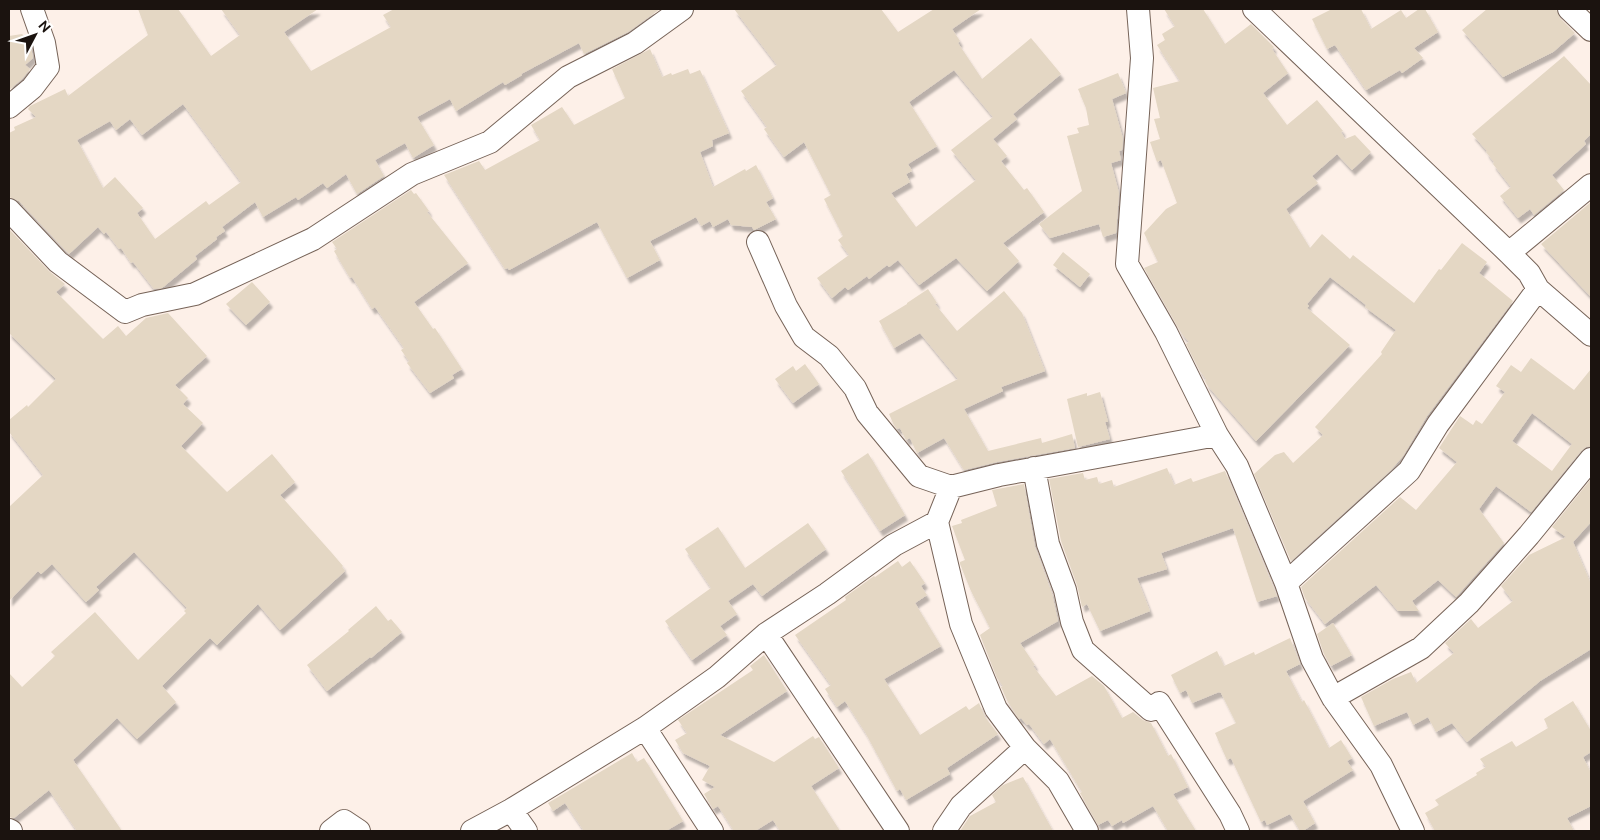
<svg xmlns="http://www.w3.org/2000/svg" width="1600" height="840" font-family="Ubuntu,sans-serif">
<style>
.building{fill:#e4d7c4;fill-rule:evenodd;filter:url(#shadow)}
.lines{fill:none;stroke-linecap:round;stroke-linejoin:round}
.minor-casing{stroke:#766358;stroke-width:24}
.minor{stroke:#fff;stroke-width:22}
</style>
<defs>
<filter id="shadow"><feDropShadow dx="3" dy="5.5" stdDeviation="1" flood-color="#0004"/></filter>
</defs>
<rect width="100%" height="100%" fill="#fdf0e8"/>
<path class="building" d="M138,9H178L211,56L240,35L221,9H318L284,32L311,71L391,27L383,15L394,9H660L628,32L584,54L579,43L521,74L522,75L505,85L503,82L456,111L450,99L417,117L434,145L413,158L405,143L375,160L384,176L357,194L346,174L327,188L323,183L298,200L296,197L263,217L255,202L222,227L225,231L216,237L217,239L195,256L197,259L162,288L154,289L133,262L131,263L121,248L119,249L106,232L104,234L98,227L69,254L19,201L9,197V133L15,130L14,127L36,117L28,109L30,106L65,89L68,96L148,35ZM183,104L241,182L209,205L206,201L155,239L137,213L143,208L115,177L103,188L77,140L110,121L116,130L130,119L142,135Z
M734,9H881L898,32L934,9H981L952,29L960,41L958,43L982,79L1031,38L1061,74L1013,114L1017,119L993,139L1007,156L1001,161L1024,190L1027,188L1044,212L1003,243L1019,261L987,291L956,258L919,285L898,260L889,267L887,265L869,279L867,276L848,290L845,287L832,298L817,278L849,255L838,240L843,236L824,199L831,195L804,142L784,157L764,129L767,127L741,91L777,65ZM954,70L993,117L951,150L976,180L916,227L891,193L910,182L906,174L912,171L908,164L937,146L909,102Z
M1164,9H1203L1225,44L1251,24L1274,47L1272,49L1288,73L1263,93L1287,125L1317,100L1343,131L1341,132L1345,139L1355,135L1371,152L1352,170L1337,154L1312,176L1318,183L1286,209L1310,248L1322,234L1350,259L1353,255L1414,303L1439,269L1441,270L1462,243L1487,262L1479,273L1513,301L1427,416L1403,456L1391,470L1291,561L1254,474L1275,455L1284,452L1293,463L1323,435L1315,427L1373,364L1382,354L1381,352L1396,330L1365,307L1366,305L1330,277L1307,304L1309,306L1307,308L1350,345L1256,441L1207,385L1205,381L1206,379L1200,371L1186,344L1189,342L1182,334L1144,268L1158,262L1144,233L1166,209L1177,203L1161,160L1157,162L1150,142L1160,139L1154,119L1160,118L1153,88L1180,81L1157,45L1165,40L1162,34L1175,26Z
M1332,9H1361L1371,29L1401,10L1406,18L1419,9H1425L1438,32L1414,48L1423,58L1402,73L1400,70L1366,90L1335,45L1327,49L1312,19Z
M1487,9H1556L1560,18L1575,33L1553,52L1503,77L1462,30Z
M22,34L30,42L33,58L25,65L30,69L22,79L9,90V36Z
M650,49L662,77L671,73L672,75L688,69L690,74L700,70L729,133L712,140L713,146L700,152L713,187L745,169L746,171L756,165L773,198L766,202L776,219L754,230L752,227L731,225L728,219L713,227L710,221L701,226L696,217L650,241L660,260L627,278L597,222L509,270L508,268L505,269L444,175L479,161L485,170L540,140L531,125L562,107L574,125L625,98L612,69Z
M1564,56L1591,85V134L1584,141L1586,144L1552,175L1564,190L1534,215L1530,209L1518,218L1500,196L1511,187L1493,164L1494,162L1486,152L1487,151L1472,134Z
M1118,73L1126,93L1112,99L1123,139L1122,150L1119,151L1121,160L1111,163L1119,193L1116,233L1103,237L1099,224L1050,238L1039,224L1082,191L1067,136L1079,133L1077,128L1089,125L1086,108L1078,89Z
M411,190L414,194L416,193L429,211L427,212L468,263L414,302L433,329L435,328L462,369L452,375L454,378L430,393L407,363L409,361L401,350L404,348L375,307L372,309L352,277L350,278L334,251L337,249L332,242Z
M1591,202V297L1541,244Z
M9,229L49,271L65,284L56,292L103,339L118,326L126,336L146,318L168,313L207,356L175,385L188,398L183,404L203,423L181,446L227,492L272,454L295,482L280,495L331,552L343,566L342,567L345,571L280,630L258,604L217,645L210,638L162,686L176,702L137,739L117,718L73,760L122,831H77L49,790L14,818L9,817V673L22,687L55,656L51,652L95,612L138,660L186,613L184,611L187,608L134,552L96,587L99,590L86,602L52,564L41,574L38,571L9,601V507L43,475L9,432V420L27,405L28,407L56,379L9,333Z
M1063,252L1090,274L1080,287L1053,265Z
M252,282L270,302L246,325L226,304Z
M928,289L937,303L935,304L957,331L1004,291L1022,313L1045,371L1001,387L1003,391L964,409L988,451L1041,438L1042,443L1072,434L1075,448L997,462L964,470L944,438L917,453L910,438L906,440L900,428L897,429L894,425L889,414L958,379L920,333L894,348L879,321L907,304V303Z
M1531,358L1574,390L1591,369V446L1586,447L1581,451L1531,512L1496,486L1479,509L1504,543L1456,597L1438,580L1412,601L1419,611H1398L1376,585L1325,624L1305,598L1301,587L1400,497L1416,510L1457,462L1439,448L1460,416L1473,425L1476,420L1482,424L1505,392L1496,386L1511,365L1521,372ZM1532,413L1572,444L1552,471L1512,441Z
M805,364L819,384L793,403L775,379L793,366L796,371Z
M1100,392L1108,422H1105L1110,439L1078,447L1067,399L1087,393V396Z
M868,453L905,515L880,531L841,471Z
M1167,468L1174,485L1191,478L1193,482L1225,471L1277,596L1257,602L1233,528L1161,553L1167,569L1137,578L1150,611L1100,631L1087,604L1082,607L1077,585L1061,541L1049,479L1083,473L1085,480L1097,477L1099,484L1112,480L1114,487Z
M1591,479V522L1573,542L1591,584V649L1540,681L1467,742L1452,723L1436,732L1428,717L1413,725L1407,712L1374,726L1361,697L1393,679L1411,672L1416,683L1454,653L1445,643L1471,619L1478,628L1513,601L1501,586L1529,555L1566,537L1552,527Z
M1024,484L1035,547L1052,594L1058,621L1020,643L1035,665L1033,666L1056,696L1092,676L1104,686L1122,718L1133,712L1143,720L1151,723L1168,756L1171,754L1188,787L1173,794L1196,831H1168L1153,806L1123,823L1122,820L1112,826L1108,820L1098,825L1080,793L1082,792L1050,739L1044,744L1029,724L1027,725L1021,718L1019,719L1008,702L1001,687L1003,686L997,678L980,635L990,628L971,591L960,564V562L965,560L952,526L962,523L961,520L997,506L992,490Z
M808,523L826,549L762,596L753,584L728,601L737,614L720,626L727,635L692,660L665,621L711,588L685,549L718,527L745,568Z
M898,561L902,567L910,561L925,583L921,586L927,595L915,603L941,646L884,679L920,735L966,706L969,710L979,703L985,717L998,734L947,768L950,774L906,800L900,789L897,791L865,732L845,701L837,707L825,689L831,685L795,635L846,600L845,597L874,576L875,577Z
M376,606L388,621L391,619L402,632L371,658L370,657L327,691L307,665L349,631L348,630Z
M1333,623L1352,655L1331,666L1324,654L1317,634Z
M1290,638L1300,664L1286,671L1302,702L1304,700L1329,748L1341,740L1352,758L1347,761L1353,770L1303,801L1315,823L1303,831H1300L1290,814L1267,825L1265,820L1261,822L1231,758L1227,760L1215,733L1236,723L1221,693L1219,692L1192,703L1186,690L1180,693L1171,675L1217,651L1224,666L1254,652L1255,655Z
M764,655L787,691L720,735L774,762L813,736L815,739L819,737L839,768L811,786L840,831H780L773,820L755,831H734L718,806L713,809L704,794L715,787L702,780L710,766L683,753L675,740L687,733L678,720L753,670L750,666Z
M1573,701L1591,731V752L1583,757L1591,773V806L1567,818L1574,831H1435L1425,813L1439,805L1435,800L1477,775L1476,773L1486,767L1480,759L1512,741L1516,747L1548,728L1544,719Z
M632,753L637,762L644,758L683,821L666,831H584L565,803L553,811L548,803Z
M1023,777L1053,831H960L970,816L996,802L992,795L1003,785Z"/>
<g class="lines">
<defs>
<path id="minor" d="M1138,9L1142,58L1127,264L1166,332L1217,435L1237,466L1286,583L1312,659L1333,698L1381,765L1413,831
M1254,9L1509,253L1529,273L1538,289L1591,335
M1569,9L1591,30
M9,107L32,88L48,67L44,43L32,9
M9,210L58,262L125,312L142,305L195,294L313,239L412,174L490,142L568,77L635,43L682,9
M758,242L786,306L804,337L829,356L855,388L867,413L919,476L951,487L999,475L1217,435
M1509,253L1591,185
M1034,468L1048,544L1065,590L1072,622L1083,650L1151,710L1159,703L1230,814L1238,831
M951,487L937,522L961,624L996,709L1025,748L1058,781L1087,831
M1286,583L1409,471L1438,424L1538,289
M766,634L898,831
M1333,698L1421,648L1469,603L1529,535L1591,459
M645,728L712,831
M511,810L526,831
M9,830L11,831
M331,831L344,821L359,831
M472,831L511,810L645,728L717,677L766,634L827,594L894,545L937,522
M944,831L961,806L1025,748"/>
</defs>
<use href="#minor" class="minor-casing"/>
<use href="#minor" class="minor"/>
</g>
<rect width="1600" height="840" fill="none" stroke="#1b130f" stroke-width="20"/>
<g transform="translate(35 35) rotate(49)" stroke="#ffffff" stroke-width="4" paint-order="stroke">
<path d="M0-4L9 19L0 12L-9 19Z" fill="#1b130f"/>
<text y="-8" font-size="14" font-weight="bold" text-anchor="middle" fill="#1b130f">N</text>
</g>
</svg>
